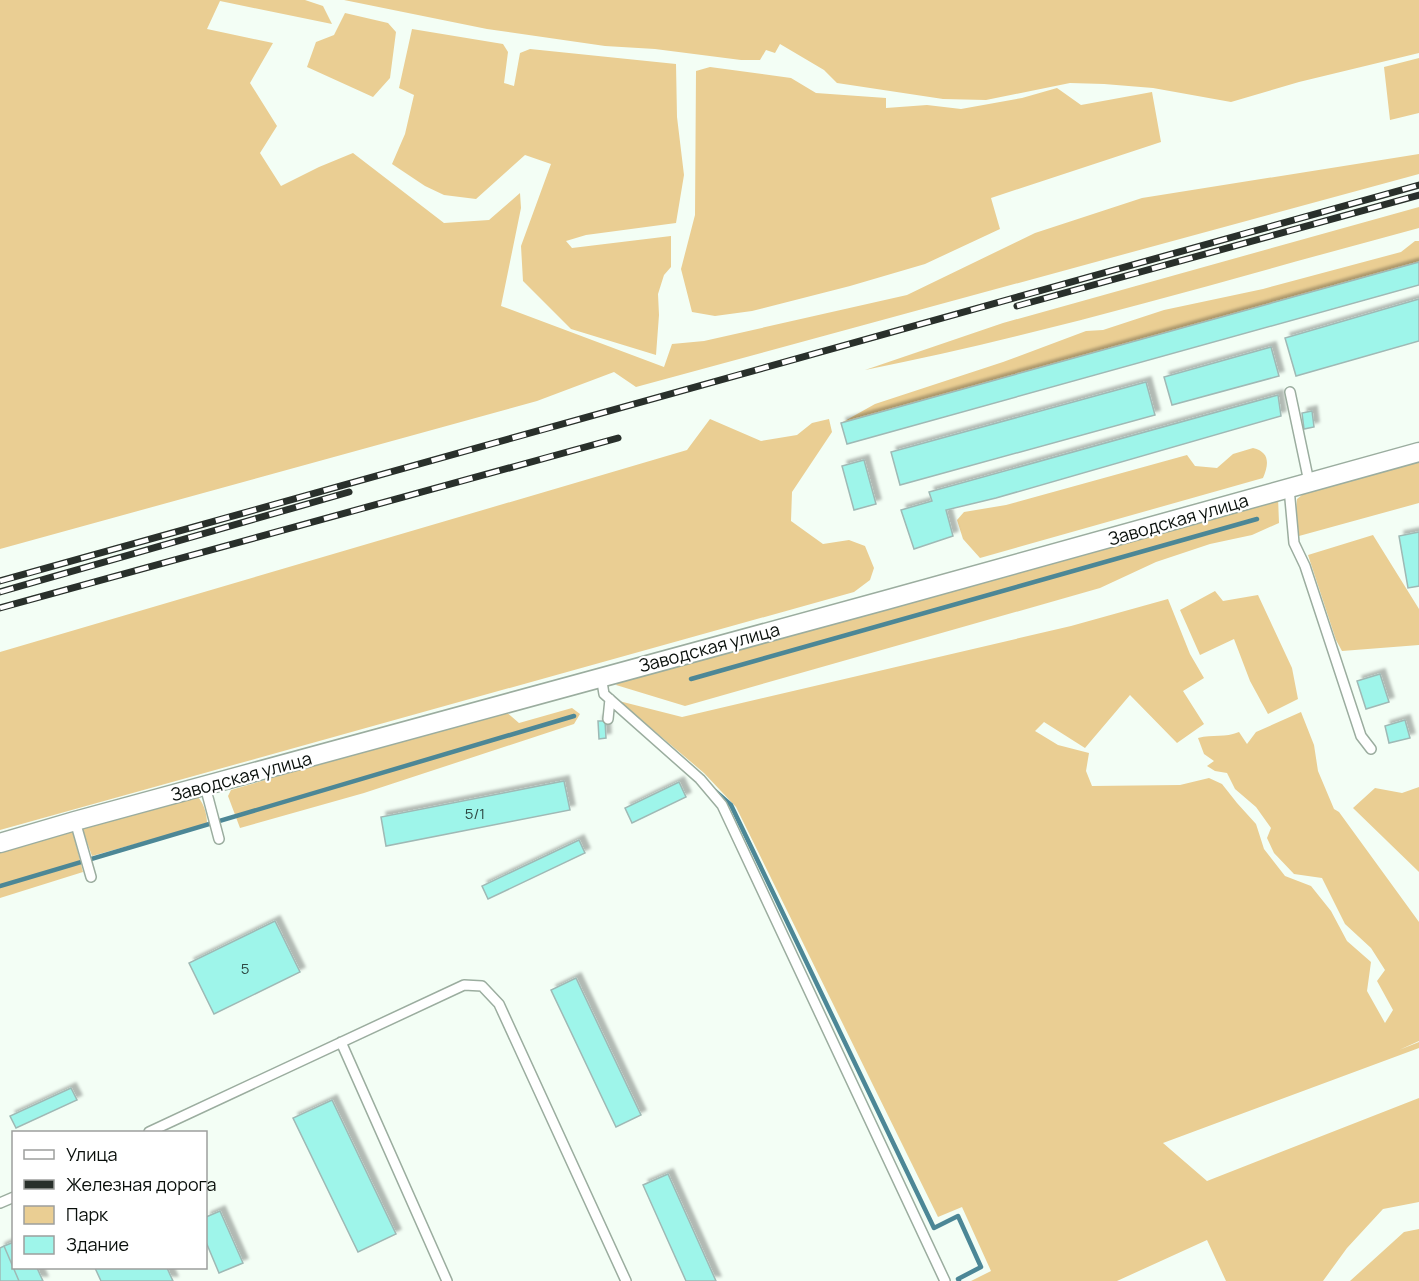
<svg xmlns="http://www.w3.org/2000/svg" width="1419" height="1281" font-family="Manrope,sans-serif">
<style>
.green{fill:#eace93}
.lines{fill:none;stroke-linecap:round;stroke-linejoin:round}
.stream{stroke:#4c8796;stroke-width:4.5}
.building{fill:#9ef5ea;stroke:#9fb9b5;stroke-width:1.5;filter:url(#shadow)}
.lane-casing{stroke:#9bad9f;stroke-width:12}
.street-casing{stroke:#9bad9f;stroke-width:21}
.lane{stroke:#fff;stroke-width:9}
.street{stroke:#fff;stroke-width:18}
.rail-casing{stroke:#29302b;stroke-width:7}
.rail{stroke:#fff;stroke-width:4.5;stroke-dasharray:14;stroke-linecap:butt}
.labels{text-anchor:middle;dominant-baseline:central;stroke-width:4.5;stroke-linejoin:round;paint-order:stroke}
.number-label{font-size:15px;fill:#2e4843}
.street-label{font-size:18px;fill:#090f0b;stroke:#fff}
</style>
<defs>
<filter id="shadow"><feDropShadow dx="5" dy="-5" stdDeviation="1.5" flood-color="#0004"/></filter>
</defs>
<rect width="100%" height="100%" fill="#f3fef5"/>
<path class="green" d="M0,0H305L323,6L332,24L220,1L207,29L273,43L250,83L277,126L260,153L281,186L319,167L353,153L444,223L489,220L520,193L521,208L501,306L664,367L672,344L704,341L907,295L1035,233L1142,198L1419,154V174L636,387L614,372L537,401L0,549Z
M344,0H1419V53L1299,82L1231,102L1153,88L1104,84L1070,83L986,100L943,99L837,83L824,70L780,44L775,53L766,50L760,60H741L655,49L605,46L487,29Z
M345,13L388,23L396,32L390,78L373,97L307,67L316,42L334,35Z
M412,29L503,44L508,52L504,83L514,86L520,53L530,49L676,64L677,117L684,175L676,223L586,235L566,241L572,248L671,236V267L664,275L658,294L659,315L656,355L571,329L523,281L521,246L551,164L525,155L476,199L444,195L425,186L392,164L405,134L414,95L399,88Z
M1419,58V113L1390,120L1384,67Z
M710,67L791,78L816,93L886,98V108L927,105L961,109L1022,98L1057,88L1081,105L1152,92L1161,142L991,198L1000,229L925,264L850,286L752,311L715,316L692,312L681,269L695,215L696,71Z
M1419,207V228C1235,277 1052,333 865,370L1003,323Z
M1415,241H1419V262L841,423L875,404L1003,362L1086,331L1103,330L1164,310L1263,289L1401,252Z
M710,419L761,441L797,435L812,423L829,419L832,432L792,492L791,521L823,544L849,540L865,546L874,568L870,580L854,592L0,830V652L687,450Z
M1253,448C1270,452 1269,464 1263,478L980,558L963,539L957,520L964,512L1006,505L1187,455L1195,466L1217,468L1233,454Z
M1419,458V503L1299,536L1295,519L1297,499L1308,490Z
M1278,497L1279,523L1252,535L1210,544L1156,562L1100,588L685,706L616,685L620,680Z
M1373,535L1419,609V645L1342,651L1336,640L1308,555Z
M1215,591L1223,601L1258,595L1292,668L1298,699L1268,714L1250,681L1234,639L1200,655L1180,610Z
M1168,599L1190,654L1204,678L1183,691L1204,724L1177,743L1130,695L1085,748L1044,722L1035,731L1058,745L1089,753L1086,771L1092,786L1180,785L1209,778L1222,784L1237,803L1256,824L1264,849L1285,876L1311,886L1331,911L1347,941L1371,962L1367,991L1385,1023L1393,1010L1377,981L1385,970L1371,948L1345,924L1322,878L1294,874L1274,853L1267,838L1271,828L1256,807L1235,789L1227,773L1215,771L1207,766L1214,761L1204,754L1198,738C1213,734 1225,738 1239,732L1247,744L1256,732L1301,712L1314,745L1318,771L1334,809L1339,812L1419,922V1041L1399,1050L1419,1042V1048L1163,1143L1207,1181L1419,1098V1202L1383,1209L1347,1248L1323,1281H1226L1207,1240L1117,1281H971L991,1271L962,1207L938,1217L736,807L704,773L619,701L682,717L1071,626Z
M572,708L580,714L574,724L364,793L240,828L228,796L231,790L504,710L519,723Z
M1419,787V872L1353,808L1375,788L1402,793Z
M198,797C204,804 207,814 207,824L92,856L83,831V824Z
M66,829L73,833L83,872L0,898V850Z
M1419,1229V1281H1350L1404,1232Z"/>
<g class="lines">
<path class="stream" d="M691,679L1257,519
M715,791L731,805L934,1228L958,1216L981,1267L958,1279L959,1281
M0,886L574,716"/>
</g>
<path class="building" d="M1419,262V285L847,444L841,423Z
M1419,299V341L1296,376L1285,338Z
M1271,347L1279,376L1172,405L1164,377Z
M1146,382L1155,415L900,485L891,452Z
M1278,395L1281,416L996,498L946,510L953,536L914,549L901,510L932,501L929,492Z
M1312,411L1314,427L1304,429L1302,413Z
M864,460L876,504L854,510L842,466Z
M1419,532V586L1408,588L1399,536Z
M1380,674L1389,702L1366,709L1357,681Z
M1405,720L1410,738L1389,743L1385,726Z
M598,721H605L606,738L599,739Z
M564,781L570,810L386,846L381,817Z
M679,782L686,797L632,823L625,808Z
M579,840L585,853L488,899L482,886Z
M275,921L300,972L214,1014L189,963Z
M576,978L641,1115L616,1127L551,990Z
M71,1088L77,1100L16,1128L10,1116Z
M332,1100L396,1234L358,1252L293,1118Z
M668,1174L716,1281H686L643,1185Z
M220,1211L243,1263L219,1273L206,1242V1217Z
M14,1242V1268H37L43,1281H19L4,1246Z
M4,1246L19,1281H0V1248Z
M95,1268H167L173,1281H101Z"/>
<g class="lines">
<defs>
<path id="lane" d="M1290,392L1309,482
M1289,488L1294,543L1305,566L1361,736L1371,749
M601,676L604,694L700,779L722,805L945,1281
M608,719L610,699
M205,786L219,839
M75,821L91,877
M341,1042L447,1281
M149,1132L464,985L482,986L499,1004L626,1281
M0,1203L14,1197"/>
<path id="street" d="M0,843L75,821L886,600L1419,452"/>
</defs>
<use href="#lane" class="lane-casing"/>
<use href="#street" class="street-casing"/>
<use href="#lane" class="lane"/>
<use href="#street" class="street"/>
<defs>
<path id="rail" d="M1017,306L1419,195
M0,581L1419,185
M0,592L349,492
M0,608L618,438"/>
</defs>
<use href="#rail" class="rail-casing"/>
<use href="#rail" class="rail"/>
</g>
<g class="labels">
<g class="number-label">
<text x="475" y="813">5/1</text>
<text x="245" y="968">5</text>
</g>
<g class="street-label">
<text transform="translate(1178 519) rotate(-16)">Заводская улица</text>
<text transform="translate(709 647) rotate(-15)">Заводская улица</text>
<text transform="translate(241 776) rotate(-15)">Заводская улица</text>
</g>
</g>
<rect x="12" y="1131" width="195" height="138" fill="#ffffff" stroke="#9d9f9d" stroke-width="1.5"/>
<rect x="24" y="1150" width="30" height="9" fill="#ffffff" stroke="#9d9f9d" stroke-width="1.5"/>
<text x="66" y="1161" font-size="18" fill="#090f0b">Улица</text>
<rect x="24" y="1180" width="30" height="9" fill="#29302b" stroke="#9d9f9d" stroke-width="1.5"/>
<text x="66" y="1191" font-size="18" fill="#090f0b">Железная дорога</text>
<rect x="24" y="1206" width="30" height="18" fill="#eace93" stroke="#9d9f9d" stroke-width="1.5"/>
<text x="66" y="1221" font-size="18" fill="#090f0b">Парк</text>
<rect x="24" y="1236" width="30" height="18" fill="#9ef5ea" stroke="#9d9f9d" stroke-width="1.5"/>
<text x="66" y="1251" font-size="18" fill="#090f0b">Здание</text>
</svg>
